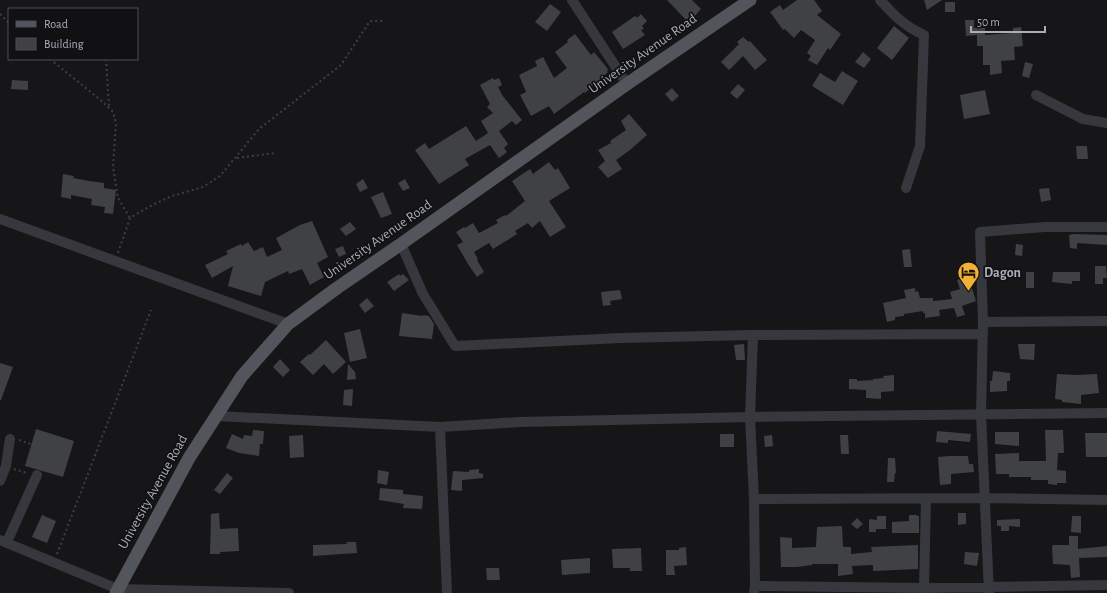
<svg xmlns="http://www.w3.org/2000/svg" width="1107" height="593" font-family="'Alegreya Sans',sans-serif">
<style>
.building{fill:#404145}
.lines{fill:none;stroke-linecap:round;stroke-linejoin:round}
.path{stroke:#3d3f44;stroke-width:2;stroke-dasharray:2 3;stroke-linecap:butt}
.minor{stroke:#37383d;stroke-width:10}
.major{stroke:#53555c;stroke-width:13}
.labels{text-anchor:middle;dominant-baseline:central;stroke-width:3.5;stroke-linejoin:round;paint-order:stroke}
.street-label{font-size:14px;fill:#a8adb8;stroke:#111113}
.poi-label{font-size:14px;font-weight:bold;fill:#a8adb8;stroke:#111113;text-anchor:start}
</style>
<rect width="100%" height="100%" fill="#161618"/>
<path class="building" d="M667,0H692L701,9L693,18L691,16L686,20Z
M797,0H814L822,11L817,15L841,34L830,50L828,48L817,65L808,60L811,56L807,53L815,40L801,30L794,38L785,29L783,30L770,12L780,5L783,10Z
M924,0H942L927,10Z
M945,2H955V12H945Z
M550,4L561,12L547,31L535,22Z
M641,14L647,21L642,26L644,29L641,30L645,35L623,49L612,32L635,16L637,18Z
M965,20H974V28H985V35L1013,33V28L1021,27L1023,46L1014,47L1015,60L1001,61L1002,73L990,75V65H983V46H977V35L966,36Z
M894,26L909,38L892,60L877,48Z
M575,34L591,55L594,52L608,69L607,71L608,72L585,93L584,92L554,114L549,106L531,116L520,95L526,92L519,75L537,66L535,61L543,57L554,78L567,68L555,52L568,42L567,40Z
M743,37L749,42L750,41L767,60L755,70L743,56L729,70L721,62L739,44L737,42Z
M863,52L871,59L864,68L855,62Z
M1025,62L1033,64L1029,78L1022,76Z
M842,71L858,81L843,105L812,86L820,73L835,82Z
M493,78L494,80L499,78L502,85L498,87L502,95L522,120L516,125L512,121L499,131L508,144L504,148L507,152L499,158L490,145L465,159L469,165L439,184L415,150L425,143L429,149L466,126L476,141L488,133L481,121L493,113L487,107L490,104L480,85Z
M12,80L28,81V90L11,89Z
M738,84L745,90L737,99L730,93Z
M672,88L679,96L672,102L665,94Z
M985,90L990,114L964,119L960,95Z
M629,114L647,135L630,150L616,160L622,169L608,178L598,167L605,161L598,150L611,143L610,141L626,130L621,121Z
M1076,146H1087L1088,159H1077Z
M549,162L555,170L558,168L570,188L549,201L566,227L550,237L540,221L532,228L528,223L515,231L517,234L493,249L489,243L474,252L478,259L477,260L484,272L477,277L468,264L457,245L463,242L456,232L464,227L465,228L473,223L479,233L498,223L496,220L505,215L506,216L525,201L512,181L530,169L533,174Z
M63,174L74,176L73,178L89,181L104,183V188L116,190L113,214L104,213L105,207L91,205L92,199L71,195V199L61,197Z
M363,179L368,188L360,192L356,184Z
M405,179L410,188L403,191L398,183Z
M1049,188L1051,200L1041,202L1039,189Z
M383,192L392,214L381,218L371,197Z
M312,221L328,257L317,263L324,277L310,285L302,269L289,274L288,271L265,282L261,296L228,286L233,266L212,278L205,265L228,254L226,251L241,244L242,246L248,242L254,251L263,247L267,257L282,250L276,238L300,225Z
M350,222L356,229L346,236L340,229Z
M1071,234L1107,235V245L1077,243V249L1070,248L1069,235H1071Z
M1016,244L1023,245L1022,256L1015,255Z
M343,246L346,254L339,257L335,249Z
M910,249L912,267H904L902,250Z
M1095,266H1106L1107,278H1103V284H1095Z
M1026,272H1034V288H1026Z
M1053,272H1080V281H1072V284L1052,282Z
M399,274L400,276L403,274L409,280L394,291L387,282Z
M968,276L976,301L962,306L965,315L957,317L954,308L939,310L940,316L925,318V313H923V311L904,314V316L895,317V320L887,322L883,303L906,298L904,290L915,288V292L918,291L920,298H933V301L952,299L950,292L960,289L957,280Z
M620,290L622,299L610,301L611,305L603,306L601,292Z
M367,298L374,306L365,313L359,305Z
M402,313L423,316V315L429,316L434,324L432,339L399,336Z
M360,329L367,358L350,362L344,333Z
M326,340L346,362L333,374L324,364L313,375L300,362L309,354L310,355Z
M744,344L745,360H736L734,345Z
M1018,344H1035L1034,360L1020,359Z
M280,359L290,370L283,377L273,367Z
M0,363L13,367L1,400H0Z
M348,364L355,372L356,379L347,380Z
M993,371L1010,373V381H1007V391L990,392V381H992Z
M1057,374L1077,375L1097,374L1099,393L1081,395V404L1062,402V400L1055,399Z
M894,375V391L881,392V399L866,398V390L849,389V379H857V381L873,380V379L884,378L883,376Z
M353,389L352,406L343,405L344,390Z
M36,429L74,441L63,477L25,466Z
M253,430L264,431L263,444H260L259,456L239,453L226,448L232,434L243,439L244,435L252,436Z
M1045,430H1063L1064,453H1058L1057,470L1066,471V483H1057V485L1048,484V480H1031V477H1009V474H996L995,454L1019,453V461H1046Z
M937,431L971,434L970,442L948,440V443L936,442Z
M995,432H1019V446L995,444Z
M1085,433H1107V457H1086Z
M720,434H734V447H720Z
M303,435L304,457L290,458L289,436Z
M772,435L773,446L765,447L764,436Z
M840,435H848L849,454H841Z
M949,456H968L969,464H973L974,472L951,474V484L940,485L938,457Z
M888,458H895L896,473H895L894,482H887Z
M479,469V473L483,474V478L462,480V491L451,490L453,471L469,472V470Z
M378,470L389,472L387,485L377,483Z
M227,473L233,478L220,494L214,490Z
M380,488L403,490V494L423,496L422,509L403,508L404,504L379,500Z
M219,513L220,529L238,528L239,551L220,552V554H210L211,514Z
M958,513H966V524L958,525Z
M42,515L56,521L47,543L32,537Z
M909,515H917V516H919V533H892V522L909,521Z
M877,516H886V529H876V532H869V519L877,520Z
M1072,516H1081V533L1071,532Z
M857,518L863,524L857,529L851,524Z
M1020,519V527L1009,526V531H1001V526H997V520Z
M842,526L843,547H851V554L872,552L871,547L918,545V569L873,571V565L852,566L853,574L838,576V564H812V565L797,567H781L780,537L792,538V548L816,547L817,527Z
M1069,536H1078V549L1107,546V557L1079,558L1080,577L1071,578L1070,565L1053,564L1052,547L1053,545H1069Z
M346,542H356L357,553L313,556V545L347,544Z
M686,547L687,565L674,566L675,575H666V550H679V548Z
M641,548L642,571H630V568H613L612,549Z
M965,552L979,553L977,566L964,564Z
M590,558V573L562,575L561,560Z
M486,568H499L500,580H487Z"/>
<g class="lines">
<path class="path" d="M0,14L9,23
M50,59L103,102L113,112L116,123L113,167L118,198L130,218
M106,59L109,106
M237,158L275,153
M118,253L130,218L152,205L172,196L203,187L220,176L259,129L341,65L370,21H384
M19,440L31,444
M14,469L27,473
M57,554L151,310"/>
<path class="minor" d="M572,0L627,84
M880,0C895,16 904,26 924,35L920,146L906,188
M1036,95L1083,119L1107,123
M0,219L288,324
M401,244L423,294L455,346L621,338L753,335L983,334
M983,322L1107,321
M753,335L750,417L754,499L755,586L754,593
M216,416L440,427L520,422L750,417L1107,413
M440,427L447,593
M0,481L6,466L10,439
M754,499L985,498L1107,500
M0,540L118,589L289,593
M7,542L37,475
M755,586L924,588L1107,585
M924,588L926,499
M989,593L981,414L983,322L980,232L1045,227H1107"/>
<path class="major" d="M116,593L189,458L242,376L288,324L337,288L401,244L627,84L750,0"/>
</g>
<defs>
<symbol id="hotel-pin" viewBox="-11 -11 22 30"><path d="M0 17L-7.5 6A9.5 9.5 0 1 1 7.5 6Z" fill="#f2b134" stroke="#111113"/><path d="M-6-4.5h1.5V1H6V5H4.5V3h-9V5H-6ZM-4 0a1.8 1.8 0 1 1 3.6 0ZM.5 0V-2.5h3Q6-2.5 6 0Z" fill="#111"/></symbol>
</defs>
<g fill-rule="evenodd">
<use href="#hotel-pin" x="956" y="260" width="25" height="34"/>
</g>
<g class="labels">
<g class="street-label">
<text transform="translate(643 54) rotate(-35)">University Avenue Road</text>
<text transform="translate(378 240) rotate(-35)">University Avenue Road</text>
<text transform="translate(153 492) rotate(-61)">University Avenue Road</text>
</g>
<g class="poi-label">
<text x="984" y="273">Dagon</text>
</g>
</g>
<rect x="8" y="8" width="130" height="52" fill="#111113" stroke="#4d4f55"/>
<rect x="16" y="21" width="20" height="6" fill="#53555c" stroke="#4d4f55"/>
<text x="44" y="28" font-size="12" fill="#a8adb8">Road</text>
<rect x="16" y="38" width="20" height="12" fill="#404145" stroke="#4d4f55"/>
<text x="44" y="48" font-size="12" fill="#a8adb8">Building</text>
<path d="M971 26v6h74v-6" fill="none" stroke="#a8adb8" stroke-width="2"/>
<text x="977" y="26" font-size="12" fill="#a8adb8" stroke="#111113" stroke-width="3" paint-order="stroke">50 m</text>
</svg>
